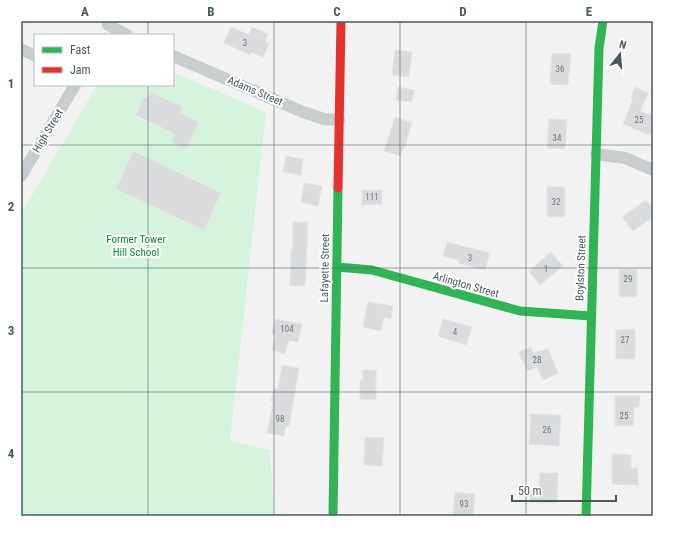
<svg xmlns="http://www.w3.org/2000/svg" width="674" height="537" font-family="'Roboto Condensed',sans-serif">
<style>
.green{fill:#d5f4db}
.building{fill:#dadbdc;stroke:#e4e4e5}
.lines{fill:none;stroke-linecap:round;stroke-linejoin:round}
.street{stroke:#c8cdce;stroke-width:12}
.fast{stroke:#30b455;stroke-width:9}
.jam{stroke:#e5322d;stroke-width:9}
.grid{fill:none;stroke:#475961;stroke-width:1;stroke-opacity:0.55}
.labels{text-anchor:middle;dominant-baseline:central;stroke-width:4;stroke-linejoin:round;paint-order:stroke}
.number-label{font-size:9px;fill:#6c7a80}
.street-label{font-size:11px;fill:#475961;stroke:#fff}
.park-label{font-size:11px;fill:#0d8736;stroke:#fff}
.neatline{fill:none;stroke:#475961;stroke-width:1.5}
.grid-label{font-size:13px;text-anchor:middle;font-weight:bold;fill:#475961}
</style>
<rect width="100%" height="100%" fill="#f3f2f2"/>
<path class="green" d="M173,72L266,112L230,441L270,450L274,516H21V214L97,85H173Z"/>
<path class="building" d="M231,27L249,35L252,27L268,34L265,42L269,44L263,57L251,52L250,55L224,43Z
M395,50L412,52L409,77L392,75Z
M552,53L571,54L568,85L550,84Z
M398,87L414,90L412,102L396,100Z
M635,87L648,93L640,111L653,116V128L650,135L623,124L633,99L631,98Z
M150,92L183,107L180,113L199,122L186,149L171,142L175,134L136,115L144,97L147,98Z
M395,117L412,123L401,156L384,151Z
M549,119L567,120L565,149L547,148Z
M133,151L221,193L204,230L116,189Z
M286,156L303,159L301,175L283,172Z
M304,183L322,186L318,206L301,202Z
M547,187H565V217H547Z
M362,190H382V204L362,205Z
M646,200L653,209V217L633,231L622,217Z
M293,222H308L305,286H290L291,249H293Z
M447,242L490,253L485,270L458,263L459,260L443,256Z
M551,252L563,266L540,285L529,271Z
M619,269H637V297H619Z
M368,302L393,306L391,319L384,317L381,331L363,327Z
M275,319L302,324L298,342L289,340L285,354L272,350L276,335L272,334Z
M443,319L472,327L466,345L438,336Z
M635,329V359H616V330Z
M531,347L533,353L548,349L558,373L543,380L537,367L527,371L519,352Z
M282,365L299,368L289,427L286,426L284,436L267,433L273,402L271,401L274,388L278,389Z
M363,370H376V400L360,399V380H363Z
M615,396H640L639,407H634L633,426H615Z
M531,414L561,415L559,446L529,444Z
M365,437L384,438L382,466L364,465Z
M612,454L631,455V468H638V485L612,484Z
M540,473H558L557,503L530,502V489L539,490Z
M455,492L475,494L473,516L453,515Z"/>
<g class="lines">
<path class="street" d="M108,25L127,35
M21,49L35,56
M173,56L303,112L324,119L339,120
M596,154L625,158L653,170
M21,176L75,85"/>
<path class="fast" d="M337,267L372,270L520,311L591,316
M333,516L338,188
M586,516L599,48L603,21"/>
<path class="jam" d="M338,188L341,21"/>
</g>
<path class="grid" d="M148,21V35M274,21V516M400,21V516M526,21V516M148,85V516M21,145H653M21,268H653M21,392H653"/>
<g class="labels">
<g class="number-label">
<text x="245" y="43">3</text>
<text x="560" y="69">36</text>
<text x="639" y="120">25</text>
<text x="557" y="138">34</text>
<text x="372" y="197">111</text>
<text x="556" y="202">32</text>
<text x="470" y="258">3</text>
<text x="546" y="269">1</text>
<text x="628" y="279">29</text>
<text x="287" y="329">104</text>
<text x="455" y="332">4</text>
<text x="625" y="340">27</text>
<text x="537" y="360">28</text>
<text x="624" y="416">25</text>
<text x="280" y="419">98</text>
<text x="547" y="430">26</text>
<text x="464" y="504">93</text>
</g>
<g class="street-label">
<text transform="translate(255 91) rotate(23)">Adams Street</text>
<text transform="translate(48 131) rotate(-59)">High Street</text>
<text transform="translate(325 268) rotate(-89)">Lafayette Street</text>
<text transform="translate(581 268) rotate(-88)">Boylston Street</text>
<text transform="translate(466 285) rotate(16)">Arlington Street</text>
</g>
<g class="park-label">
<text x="136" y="239">Former Tower<tspan x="136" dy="13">Hill School</tspan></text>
</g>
</g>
<rect width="674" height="537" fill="none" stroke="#ffffff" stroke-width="44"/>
<rect x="34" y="34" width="140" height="52" fill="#ffffff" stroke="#b5bdc0"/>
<rect x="42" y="47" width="20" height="6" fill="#30b455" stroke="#b5bdc0"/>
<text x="70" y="54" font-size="12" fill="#475961">Fast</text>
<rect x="42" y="67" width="20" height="6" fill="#e5322d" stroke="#b5bdc0"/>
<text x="70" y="74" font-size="12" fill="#475961">Jam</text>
<g transform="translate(620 54) rotate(17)" stroke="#ffffff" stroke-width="3" paint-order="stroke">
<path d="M0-3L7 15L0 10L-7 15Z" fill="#475961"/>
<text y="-6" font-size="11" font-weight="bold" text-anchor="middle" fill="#475961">N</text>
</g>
<path d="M512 495v6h104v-6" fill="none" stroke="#475961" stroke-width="2"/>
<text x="518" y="495" font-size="12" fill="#475961" stroke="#ffffff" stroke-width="3" paint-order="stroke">50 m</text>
<rect x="22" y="22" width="630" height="493" class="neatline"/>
<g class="grid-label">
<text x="85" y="16">A</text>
<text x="211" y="16">B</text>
<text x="337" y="16">C</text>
<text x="463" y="16">D</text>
<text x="589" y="16">E</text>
<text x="11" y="88">1</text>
<text x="11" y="211">2</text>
<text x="11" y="335">3</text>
<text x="11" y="458">4</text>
</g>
</svg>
